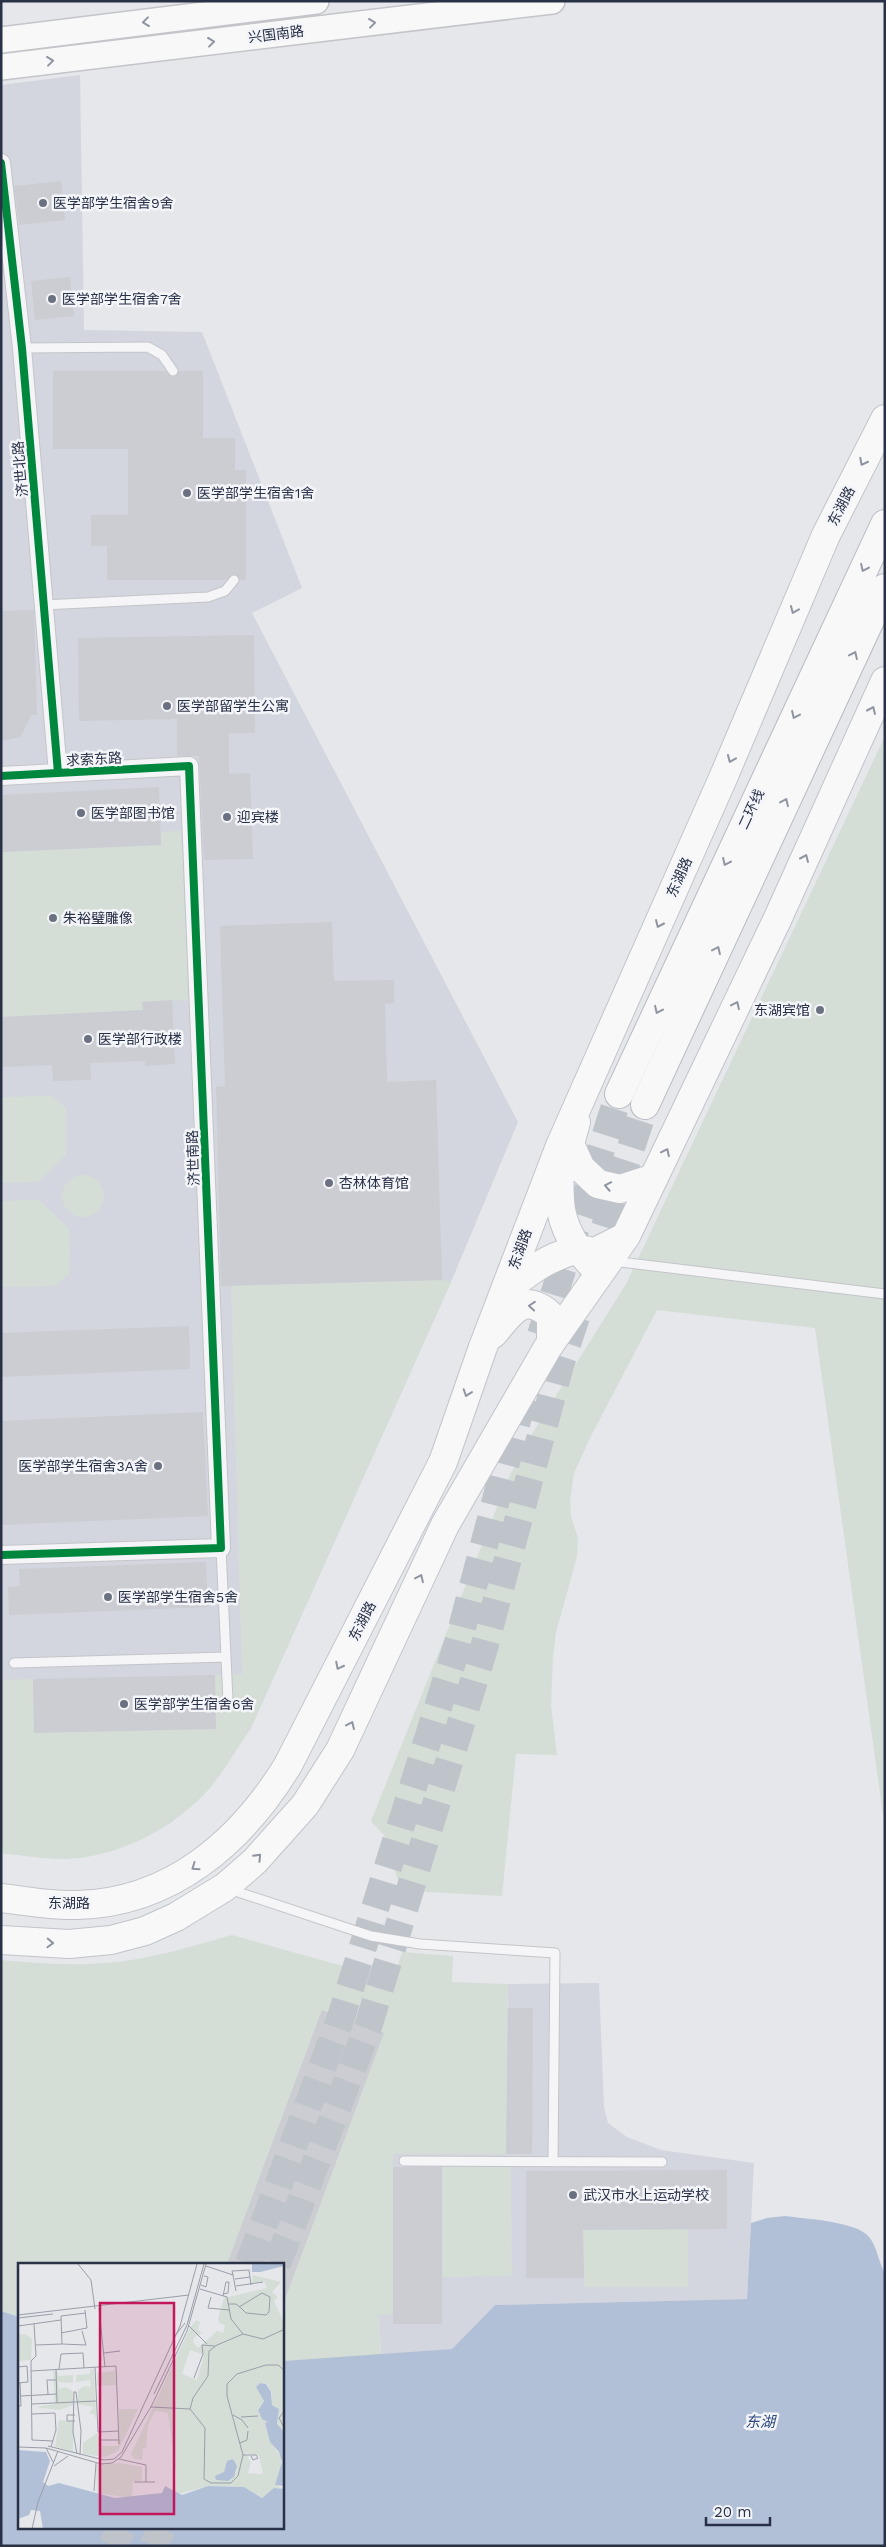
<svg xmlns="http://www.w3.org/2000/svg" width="886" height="2547" font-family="'Work Sans','Noto Sans SC',sans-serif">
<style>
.built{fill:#d3d6de}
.green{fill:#d4ded6}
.water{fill:#b2c0d7}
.building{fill:#cbcdd2}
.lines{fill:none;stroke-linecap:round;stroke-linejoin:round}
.trunk-tunnel{stroke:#bfc3ca;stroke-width:28;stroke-dasharray:28 14;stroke-linecap:butt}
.service-casing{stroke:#c3c5c9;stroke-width:11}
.minor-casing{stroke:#c3c5c9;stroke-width:20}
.secondary-casing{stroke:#c3c5c9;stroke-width:28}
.primary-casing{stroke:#c1c4c9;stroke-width:30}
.trunk-casing{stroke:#b7bac0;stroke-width:30}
.service{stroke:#f5f5f7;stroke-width:9}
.minor{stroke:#f5f5f7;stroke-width:18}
.secondary{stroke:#f8f8f9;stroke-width:25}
.primary{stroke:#f8f8f9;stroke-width:28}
.trunk{stroke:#f8f8f9;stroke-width:28}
.cycleway-casing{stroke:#f4f5f9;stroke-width:11}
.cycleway{stroke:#00873e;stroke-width:8}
.oneway{stroke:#9094a0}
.poi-dot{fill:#6b7180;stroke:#f4f5f9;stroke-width:2}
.labels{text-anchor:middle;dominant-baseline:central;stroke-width:5;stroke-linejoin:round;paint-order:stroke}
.street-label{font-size:14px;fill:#293147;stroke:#f4f5f9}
.poi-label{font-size:14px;fill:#293147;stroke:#f4f5f9;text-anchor:start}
.water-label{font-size:15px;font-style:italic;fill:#2f4b7f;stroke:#f4f5f9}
.inset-road{fill:none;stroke:#9a9ea9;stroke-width:1}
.view{fill:#c2185b;fill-opacity:0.15;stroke:#c2185b;stroke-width:2.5}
.inset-edge{fill:none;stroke:#293147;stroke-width:2.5}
</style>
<rect width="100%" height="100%" fill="#e5e7eb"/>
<path class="built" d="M80,75L84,330L202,332L302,588L252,613L518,1122L451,1282L251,1728L209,1788L172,1822L138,1841L83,1857L59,1859L1,1853V85Z
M599,1983L604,2107L608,2123L627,2137L661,2150L754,2163L747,2299L495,2305L452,2349L381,2355L379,2314H393V2154L508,2008V1984Z"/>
<path class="green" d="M885,736V1829L815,1328L657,1310L591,1436L574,1473L570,1501L571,1516L578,1538L577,1557L556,1632L553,1657L551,1705L557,1755L516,1754L502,1896L408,1891C389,1877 397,1858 389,1843C386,1835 376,1828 371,1821L510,1475L532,1434L626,1284Z
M181,831L189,1000L143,1002V1010L1,1017V852L161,845V832Z
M52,1096L66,1108V1155L38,1182L1,1183V1097Z
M62 1196a21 21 0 1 1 42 0a21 21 0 1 1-42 0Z
M39,1200L69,1229L70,1273L56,1286L1,1287V1201Z
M442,1280L451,1282L251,1728C237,1748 225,1770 210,1788C174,1829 114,1860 58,1859C39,1858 20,1855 1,1853V1649L2,1680L33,1679L34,1733L215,1675L242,1674L231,1286Z
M232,1935L393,1980L402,1952L453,1956L452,1982L508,1984L506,2154H393V2315H379L381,2355L283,2361L282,2264H19V2317L1,2311V1960C36,1963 70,1966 105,1963C148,1960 190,1947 232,1935Z
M442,2167H511L512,2276L442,2277Z
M688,2229V2287H584L583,2230Z"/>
<path class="water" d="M785,2216C806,2219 850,2221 866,2234C877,2243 878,2262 885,2273V2546H1V2311L19,2317V2528H282L283,2361L452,2349L495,2305L747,2299L751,2223L767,2218Z"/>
<path class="building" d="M61,181L65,220L19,225L14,186Z
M70,277L74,316L35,320L31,281Z
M53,371H165L173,377L179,371H203V438H235V470H246V580H240L235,574L226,580H107V546H91V515H128V449H53Z
M34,610L37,715H32L20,737L1,741V611Z
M254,635L255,733H229V774L250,773L253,859L204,860L199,756H177V719L79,721L78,638Z
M159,787L161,845L1,852V795Z
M332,922L334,981L394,980V1003L385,1004L387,1082L436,1080L442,1280L221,1286L216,1087L225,1086L220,926Z
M172,1000L175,1064L145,1066V1061L90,1063L91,1080L53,1081L52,1065L1,1067V1017L143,1010L142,1002Z
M189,1326L190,1369L1,1377V1333Z
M203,1412L208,1516L1,1525V1421Z
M206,1562L208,1607L9,1615L8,1587L20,1586L19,1569Z
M215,1675L216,1729L34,1733L33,1679Z
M508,2008H533L532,2154H506Z
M322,2010L384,2033L284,2302H282V2264H227Z
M393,2167H442V2324H393Z
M727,2170V2229L583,2230L584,2278H526V2171Z"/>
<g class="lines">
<path class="trunk-tunnel" d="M592,1267L645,1105
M541,1335L619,1094
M249,2264L341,2017L458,1643L523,1398
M277,2264L368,2027L484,1648L560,1365L579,1308
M112,2546L122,2528
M153,2546L162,2528"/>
<defs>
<path id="service" d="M22,348L148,347L162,355L173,371
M43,605L208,597L225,591L234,580
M612,1261L885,1294
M221,1548L228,1701
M14,1663L226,1657
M229,1889L371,1936L420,1944L555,1953L553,2162
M404,2161L662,2162"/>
<path id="minor" d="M1,163L22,348L58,773
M1,776L189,766L221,1548L1,1555"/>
<path id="secondary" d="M1,40L316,1
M1,67L552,1"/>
<path id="primary" d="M576,1122L570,1144L581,1168L598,1184L620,1189L654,1178
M560,1162C559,1198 557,1219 578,1249L595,1252L625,1237
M504,1292C529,1271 546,1258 578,1249L590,1263
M493,1334C511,1313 524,1290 551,1316V1343
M1,1898C27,1901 52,1906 77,1905C171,1903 241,1842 288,1765L443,1462L483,1347L560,1146L723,778L826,535L885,419
M1,1940L69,1944L111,1940L145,1931L176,1917L225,1887L255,1861L305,1805L340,1750L445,1525L548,1347L626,1236L777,920L885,681"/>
<path id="trunk" d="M619,1094L885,524
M645,1105L885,588"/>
</defs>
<use href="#service" class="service-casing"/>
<use href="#minor" class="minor-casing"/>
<use href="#secondary" class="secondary-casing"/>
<use href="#primary" class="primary-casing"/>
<use href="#trunk" class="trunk-casing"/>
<use href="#service" class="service"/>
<use href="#minor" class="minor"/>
<use href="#secondary" class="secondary"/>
<use href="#primary" class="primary"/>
<use href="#trunk" class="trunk"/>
<defs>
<path id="cycleway" d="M1,163L22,348L58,773
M1,776L189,766L221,1548L1,1555"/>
</defs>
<use href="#cycleway" class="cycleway-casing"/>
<use href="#cycleway" class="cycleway"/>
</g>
<defs><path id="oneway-chevron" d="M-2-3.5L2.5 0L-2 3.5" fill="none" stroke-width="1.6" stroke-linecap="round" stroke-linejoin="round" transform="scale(1.25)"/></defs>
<g class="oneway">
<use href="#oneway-chevron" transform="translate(146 22) rotate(173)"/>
<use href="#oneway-chevron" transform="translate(372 23) rotate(-7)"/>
<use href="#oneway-chevron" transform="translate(211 42) rotate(-7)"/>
<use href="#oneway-chevron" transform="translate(50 61) rotate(-7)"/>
<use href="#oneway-chevron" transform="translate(863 462) rotate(117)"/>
<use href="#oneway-chevron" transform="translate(864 568) rotate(115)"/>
<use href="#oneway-chevron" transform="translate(794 610) rotate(113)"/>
<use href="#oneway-chevron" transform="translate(854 655) rotate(-65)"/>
<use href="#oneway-chevron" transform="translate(872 710) rotate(-66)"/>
<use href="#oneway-chevron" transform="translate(795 715) rotate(115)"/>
<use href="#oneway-chevron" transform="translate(731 759) rotate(113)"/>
<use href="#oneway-chevron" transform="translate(785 802) rotate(-65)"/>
<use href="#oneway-chevron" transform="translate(805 858) rotate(-66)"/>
<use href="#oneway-chevron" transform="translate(726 862) rotate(115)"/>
<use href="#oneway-chevron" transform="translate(659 924) rotate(114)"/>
<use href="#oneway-chevron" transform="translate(717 950) rotate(-65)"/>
<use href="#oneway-chevron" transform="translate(736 1005) rotate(-65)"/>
<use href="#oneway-chevron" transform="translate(658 1010) rotate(115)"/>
<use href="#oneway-chevron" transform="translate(666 1152) rotate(-64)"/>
<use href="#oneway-chevron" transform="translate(608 1186) rotate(-169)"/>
<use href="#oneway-chevron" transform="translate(532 1306) rotate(-175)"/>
<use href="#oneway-chevron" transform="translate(467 1393) rotate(109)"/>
<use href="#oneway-chevron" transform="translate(420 1578) rotate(-65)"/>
<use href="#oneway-chevron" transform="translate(339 1666) rotate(117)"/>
<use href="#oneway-chevron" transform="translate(351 1725) rotate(-65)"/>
<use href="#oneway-chevron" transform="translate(258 1857) rotate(-46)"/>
<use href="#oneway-chevron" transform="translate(195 1867) rotate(145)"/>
<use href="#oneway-chevron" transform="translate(50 1943) rotate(2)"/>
</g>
<g class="poi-dot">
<circle cx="43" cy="203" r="5"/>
<circle cx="52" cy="299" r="5"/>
<circle cx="187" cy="493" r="5"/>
<circle cx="167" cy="706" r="5"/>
<circle cx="81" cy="813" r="5"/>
<circle cx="227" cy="817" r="5"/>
<circle cx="53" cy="918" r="5"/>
<circle cx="820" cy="1010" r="5"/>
<circle cx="88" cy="1039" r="5"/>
<circle cx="329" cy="1183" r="5"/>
<circle cx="158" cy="1466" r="5"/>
<circle cx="108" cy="1597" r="5"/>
<circle cx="124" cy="1704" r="5"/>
<circle cx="573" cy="2195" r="5"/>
</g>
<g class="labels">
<g class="street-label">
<text transform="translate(276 34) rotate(-7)">兴国南路</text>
<text transform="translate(20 469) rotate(-95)">济世北路</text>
<text transform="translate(841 506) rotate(-63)">东湖路</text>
<text transform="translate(94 759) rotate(-3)">求索东路</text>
<text transform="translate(751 809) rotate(-65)">二环线</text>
<text transform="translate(679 877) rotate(-66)">东湖路</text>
<text transform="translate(193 1158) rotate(-92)">济世南路</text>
<text transform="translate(520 1249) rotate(-70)">东湖路</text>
<text transform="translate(362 1621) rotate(-63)">东湖路</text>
<text x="69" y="1903">东湖路</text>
</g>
<g class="poi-label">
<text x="53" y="203">医学部学生宿舍9舍</text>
<text x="62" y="299">医学部学生宿舍7舍</text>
<text x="197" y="493">医学部学生宿舍1舍</text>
<text x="177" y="706">医学部留学生公寓</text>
<text x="91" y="813">医学部图书馆</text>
<text x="237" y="817">迎宾楼</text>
<text x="63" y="918">朱裕璧雕像</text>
<text x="810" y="1010" text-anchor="end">东湖宾馆</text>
<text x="98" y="1039">医学部行政楼</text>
<text x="339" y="1183">杏林体育馆</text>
<text x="148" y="1466" text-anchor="end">医学部学生宿舍3A舍</text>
<text x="118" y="1597">医学部学生宿舍5舍</text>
<text x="134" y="1704">医学部学生宿舍6舍</text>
<text x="583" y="2195">武汉市水上运动学校</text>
</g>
<g class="water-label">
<text x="760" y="2422">东湖</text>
</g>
</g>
<g transform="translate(18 2263)">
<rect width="266" height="266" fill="#e5e7eb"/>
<path d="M235,12L263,19L254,29L260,34L256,38L266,60V169L259,163L261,146L254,142V130L249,121L242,120L238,124L246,137L240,146L242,152L250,159L247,160L252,178L263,194V207L258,222L266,226L256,225L245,235L226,224L190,223L160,231L157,229L158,211L150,150L137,148L130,162L128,185H125L124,197L116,196L113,191L172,65L178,57L182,59L180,67L184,70L176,74L175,79L180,85L199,68L205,70L207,62L201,60L200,55L206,35L249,25L246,18L234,20ZM172,87L186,92L179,117L164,111ZM227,190L241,193L245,211L230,210L233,199ZM212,196L219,208L213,217L205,210ZM0,71H8L14,76L13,97L0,98ZM72,106H76L78,156L76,151H71L76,144L60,141V127L66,123L73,124L72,117L58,119V112L72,111ZM35,108H39L40,113L55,112V120L40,119L41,126L47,124L55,128V142L41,147L17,144L37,141ZM97,108L98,122L79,123V110ZM101,146H120L100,188L87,194L65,191V180L79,170L85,183H100ZM41,157L55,159V189L37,183ZM101,200L124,204V218H115L114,235L79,230L78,202Z" fill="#d4ded6" fill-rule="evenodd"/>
<path d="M234,1H266V3L242,9H234ZM242,120L248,121L253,129L254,142L261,146L259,161L266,169V223L257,222L264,199L261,189L252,179L247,160L250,159L244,156L240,147L246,138L238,124ZM0,187L28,189L32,198L25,219L30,223L41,220L97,235L144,230L147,223L164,232L190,223L226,224L244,235L256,225L266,226V266H25L22,248L13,247L11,252L0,256ZM215,196L219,203L216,214L210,218L198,217L197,213L206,209L209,198Z" fill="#b2c0d7"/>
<path class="inset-road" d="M60,1L73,17L77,46M188,3L215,12L218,28M215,12L214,8L231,7L233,22M217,16L232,14M183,22L188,24L190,14L186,13M218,23L245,19M182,26L209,34L213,56L225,71L245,76L267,66M205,33L208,19H211L210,30L205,31M193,34L190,45L211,47M210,41H218L223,45L228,50L248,52L251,49L252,34L244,30L221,44M81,45L87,104M0,52L171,32M0,55L35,51M0,63L43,57M171,63L189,81M43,70L69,65L67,47M156,74L167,60M44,81L68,82L64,68M18,82L44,81L43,53L68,50M86,90L102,88M13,98L14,177L35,178M13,98L18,93L16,61M0,104L9,103L10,119L0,120M77,104L80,169L101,168M38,106L39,140M41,106L43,91L65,90L66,105M13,108L98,103L101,181M176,115L185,91L184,82L197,83M30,131L29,117H38M136,131L169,62L186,1M3,133L39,131M14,141L78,138M0,143H3L2,120M133,144L172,146M172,146L187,165L186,216L193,220H213L220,213L225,192L209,133V121L219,111L248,102H260L267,108M172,146L175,135L190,113L191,88L199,82L225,71M267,147L261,155L267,166M14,151L37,150L38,167L33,184M57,152H49V158H57M215,152L224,157L230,165M223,154L240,153M83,177H101M222,180L229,177L230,168M30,183L86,197L96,196L104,189L162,63L179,1M0,184L28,185L83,201L94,200L103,194L134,142L169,68L188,1M28,185L35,199M59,191L55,169L56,129H58L63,168L62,192M225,192H238L240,195L235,197L233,193M101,196L128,202V219M36,203L50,193M116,219H137M76,228L78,200M14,266L20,239L40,188"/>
<path class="view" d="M82,40H156V251H82Z"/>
<rect width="266" height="266" class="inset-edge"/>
</g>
<rect width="886" height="2547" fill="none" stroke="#293147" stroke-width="5"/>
<path d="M706 2517v8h64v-8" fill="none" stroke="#293147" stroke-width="2.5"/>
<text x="714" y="2517" font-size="15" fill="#293147" stroke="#f4f5f9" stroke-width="4" paint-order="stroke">20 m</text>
</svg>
